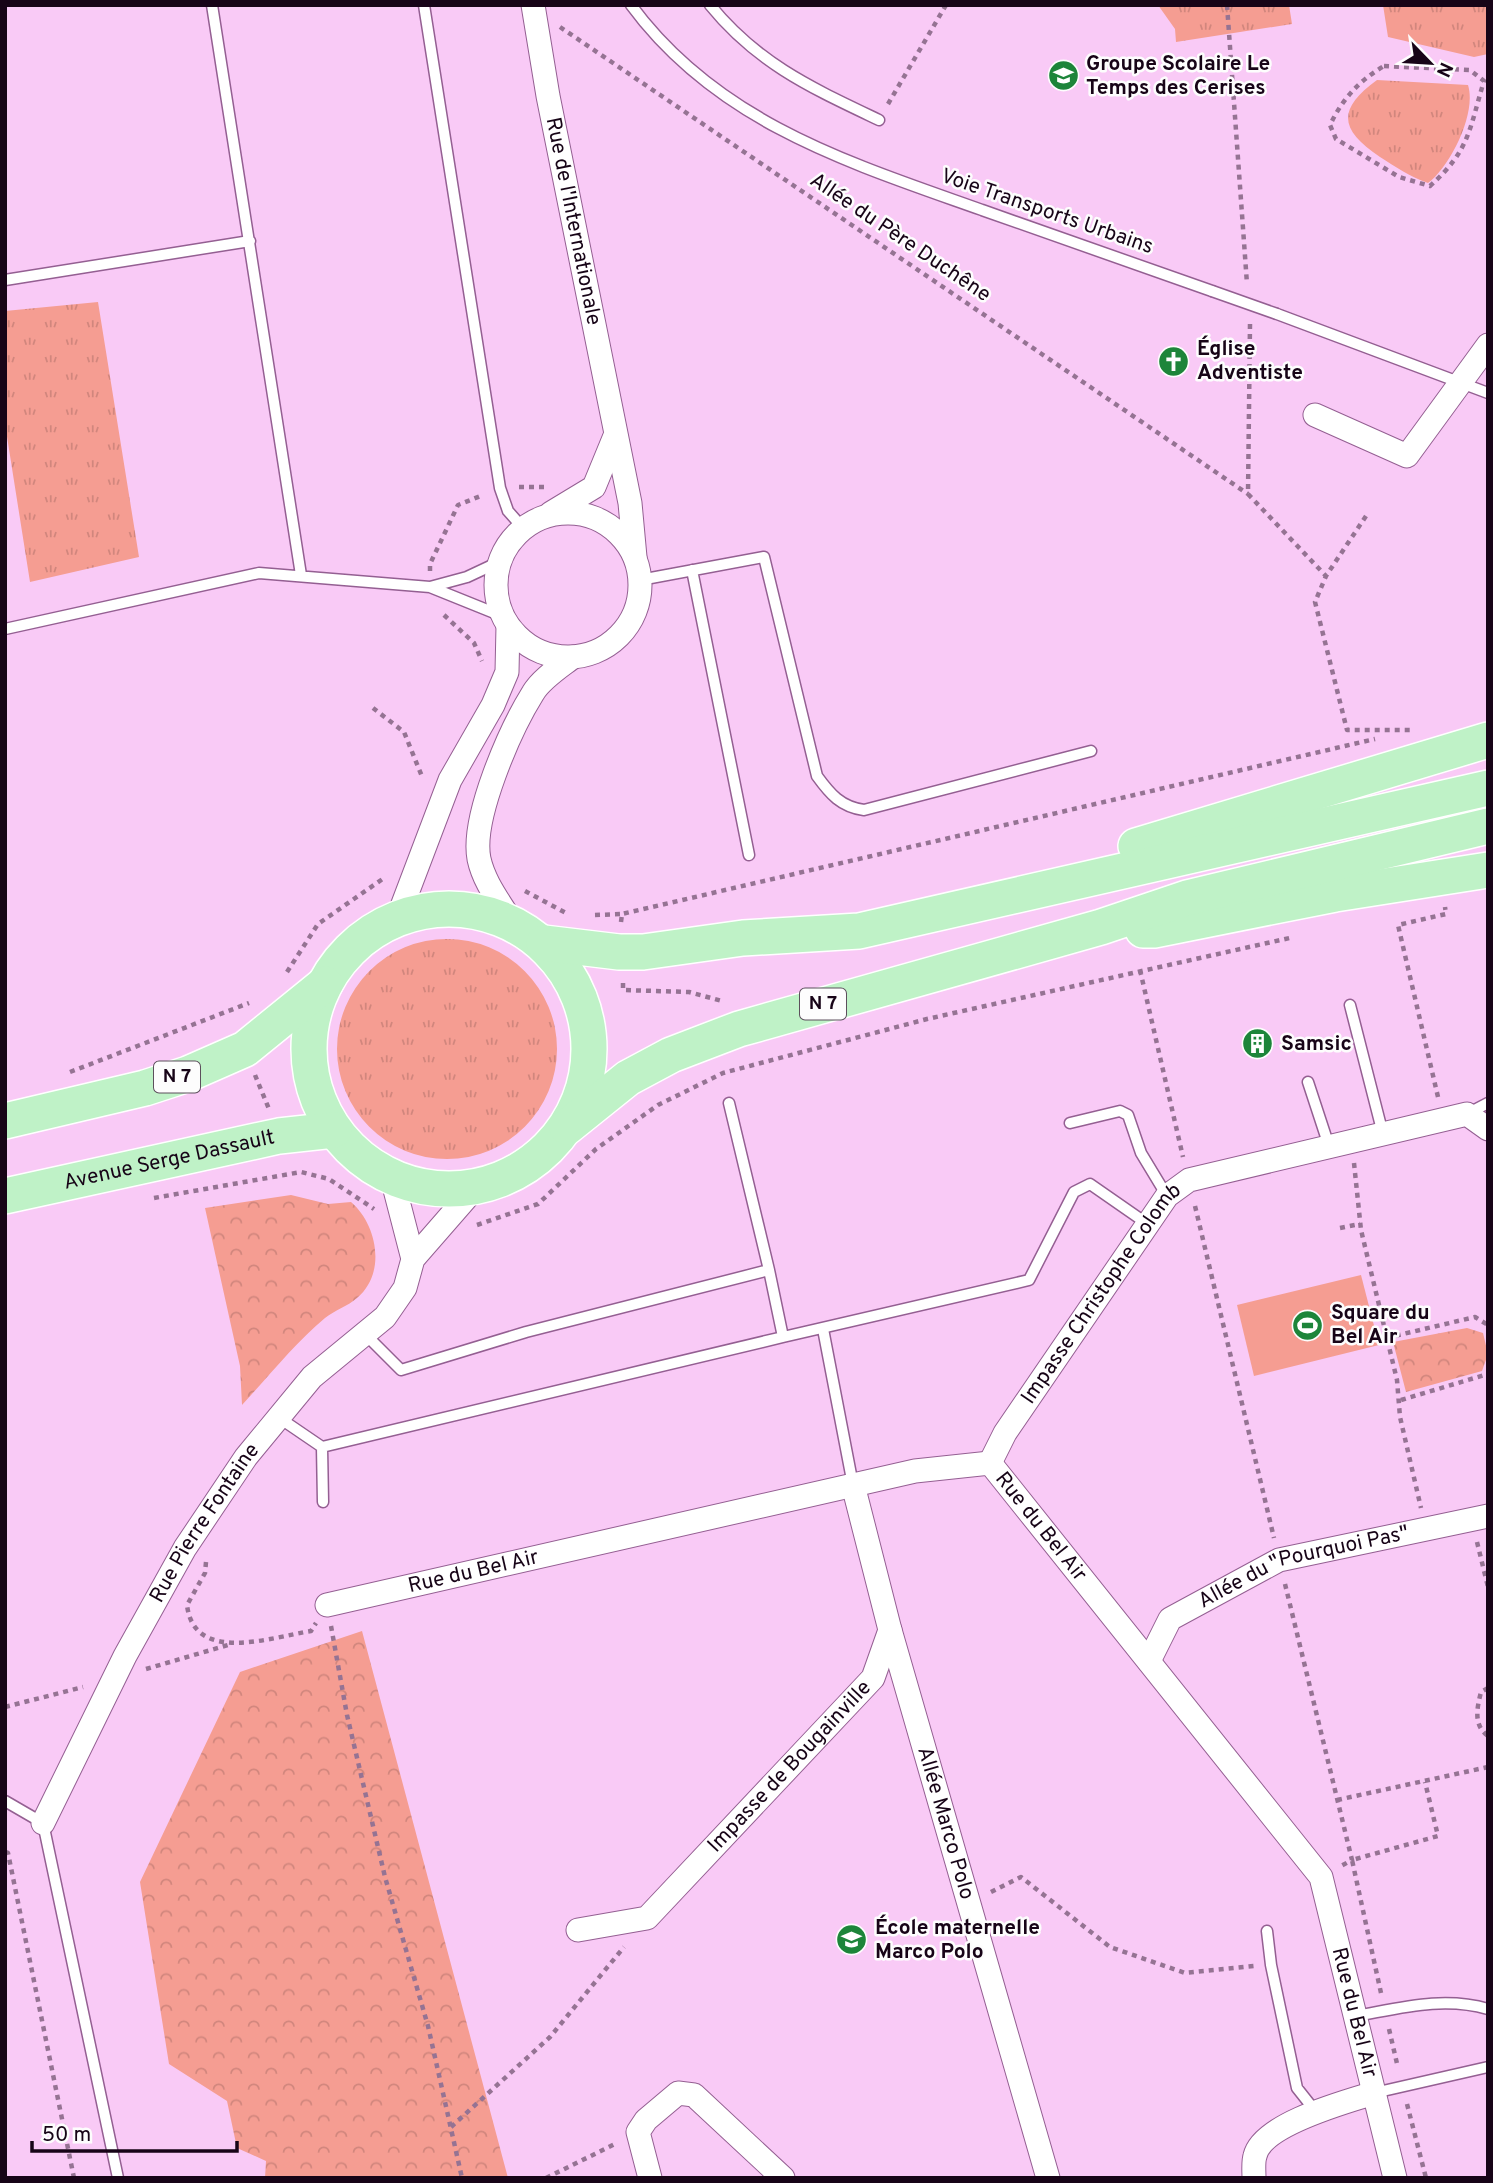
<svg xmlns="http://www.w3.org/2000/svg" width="1493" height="2183" font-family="Overpass,sans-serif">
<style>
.grass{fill:url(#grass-tufts)}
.forest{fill:url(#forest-crowns)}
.garden{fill:#f59d92}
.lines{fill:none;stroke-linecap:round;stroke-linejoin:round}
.lane-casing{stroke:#945f92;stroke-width:13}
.street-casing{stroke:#945f92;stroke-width:25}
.primary-casing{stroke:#fff;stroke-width:38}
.path{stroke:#957393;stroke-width:4.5;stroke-dasharray:5 5;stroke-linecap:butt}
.lane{stroke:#fff;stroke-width:10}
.street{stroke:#fff;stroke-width:23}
.primary{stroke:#bff2c7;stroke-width:35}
.lane-bridge-casing{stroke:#945f92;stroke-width:13;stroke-linecap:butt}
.lane-bridge{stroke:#fff;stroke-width:10}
.labels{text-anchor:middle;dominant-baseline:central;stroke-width:5;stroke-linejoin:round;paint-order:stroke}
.shield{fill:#fdfdfd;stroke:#5c4f5c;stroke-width:2}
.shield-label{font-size:19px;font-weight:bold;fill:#170417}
.poi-label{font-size:21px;font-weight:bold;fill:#170417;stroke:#fdfdfd;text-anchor:start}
.street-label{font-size:21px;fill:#170417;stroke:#fdfdfd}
</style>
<defs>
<pattern id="grass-tufts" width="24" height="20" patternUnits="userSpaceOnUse" patternTransform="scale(1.75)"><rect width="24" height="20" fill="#f59d92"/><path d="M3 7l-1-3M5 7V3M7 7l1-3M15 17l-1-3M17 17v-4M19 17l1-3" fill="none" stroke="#d1867d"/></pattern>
<pattern id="forest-crowns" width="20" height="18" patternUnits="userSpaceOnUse" patternTransform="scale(1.75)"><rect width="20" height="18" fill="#f59d92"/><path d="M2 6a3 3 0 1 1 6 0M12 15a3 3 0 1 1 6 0" fill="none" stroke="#d1867d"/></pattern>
</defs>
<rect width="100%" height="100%" fill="#f9caf6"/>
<path class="grass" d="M1158,5H1289L1292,24L1176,42L1175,29Z
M1383,5H1488V54L1474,57L1388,37Z
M1377,80L1468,85C1477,113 1450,167 1428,183C1410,177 1396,167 1380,157C1340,130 1336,110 1377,80Z
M98,302L139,557L30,582L5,424V311Z
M337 1049a110 110 0 1 1 220 0a110 110 0 1 1-220 0Z"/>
<path class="forest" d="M291,1195L328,1204L351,1202C377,1224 387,1273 357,1298C348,1306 335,1310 325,1318C295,1343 269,1376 242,1405L240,1366L205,1208Z
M1467,1328L1483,1333L1488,1354L1482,1371L1406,1392L1393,1342Z
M362,1631L508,2178H265L266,2161L237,2148L227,2101L169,2064L140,1882L240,1672Z"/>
<path class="garden" d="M1361,1275L1379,1345L1254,1376L1237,1305Z"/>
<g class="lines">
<defs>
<path id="lane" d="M212,5L301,575
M424,5L500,488L508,511L523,528
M631,5C718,123 850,163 982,210C1059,237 1136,264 1212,291
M710,5C758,64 812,88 879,120
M5,280L250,241
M1277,314L1488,393
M692,570L749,855
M640,580L764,557L817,776C830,794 841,807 864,810L1091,751
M430,587L467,577L499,562
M5,629L259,573L430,587L502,616
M1350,1005L1383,1134
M1308,1082L1329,1146
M1467,1114L1488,1103
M1070,1123L1120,1111L1128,1115L1141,1153L1167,1196
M823,1329L853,1485
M365,1334L401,1370L526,1332L769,1270L729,1103
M783,1337L1029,1280L1074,1192L1090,1184L1149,1225
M278,1417L322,1447L783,1337L769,1270
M322,1447L323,1502
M5,1801L43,1823L118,2178
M1267,1931L1271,1965L1297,2088L1316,2112
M1356,2016C1401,2008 1443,1996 1488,2009
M1374,2093L1488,2067"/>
<g id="street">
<path id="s1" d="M533,5L548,96L630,503L635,557"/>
<path d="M1315,415L1407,456L1488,345"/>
<path d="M551,513L594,487L615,436"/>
<circle cx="568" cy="585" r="72"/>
<path d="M398,917L450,780L493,705L507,672L508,626"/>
<path d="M511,921C499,901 484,882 479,859C471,818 510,730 533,693C541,679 560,667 573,657"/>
<path d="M392,1178L413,1259"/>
<path id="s2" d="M990,1463L1005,1433L1167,1196L1189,1180L1467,1114L1488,1129"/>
<path id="s3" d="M327,1605L915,1471L990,1463L1321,1877L1395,2178"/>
<path id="s4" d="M890,1630L1048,2178"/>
<path id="s5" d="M1149,1661L1170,1619L1279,1560L1488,1516"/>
<path id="s6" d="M43,1823L125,1656L185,1548L246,1457L312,1377L385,1317L405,1288L413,1259L474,1189"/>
<path id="s7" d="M578,1930L647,1918L873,1678L890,1630L853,1485"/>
<path d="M650,2178L638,2132L646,2120L678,2093L694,2095L783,2178"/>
<path d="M1254,2178C1254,2171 1253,2162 1255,2156C1262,2124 1345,2102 1374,2093"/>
</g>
<g id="primary">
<path d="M1136,846L1488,740"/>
<circle cx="449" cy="1049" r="140"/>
<path d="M1143,930H1154L1335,894L1488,870"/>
<path d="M544,943L619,952H643L743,938L859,931L1488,788"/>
<path d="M5,1121L145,1088L188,1074L245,1049L325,984"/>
<path d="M567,1127L628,1078L671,1055L739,1029L1101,927L1187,898L1488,826"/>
<path id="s8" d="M5,1196L279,1136L334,1130"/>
</g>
</defs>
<use href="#lane" class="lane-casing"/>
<use href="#street" class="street-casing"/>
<use href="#primary" class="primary-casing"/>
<path class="path" d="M1227,5L1247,284
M560,27L1248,494
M1384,66L1470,70L1484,81C1469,130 1470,150 1430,186L1399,177L1336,139L1330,125C1343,98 1359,81 1384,66Z
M888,104L946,5
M1250,324L1248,494L1326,576
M519,487H545
M1366,516L1326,576L1315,602L1347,730H1410
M430,571V564L458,505L483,495
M444,615L474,643L482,661
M373,708L404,732L423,779
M525,891L566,913
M595,915L622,914
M621,922L622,914L1375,739
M1140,970L1183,1157
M287,972L318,924L384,878
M623,983V990L689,992L722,1001
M70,1072L249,1003
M255,1075L269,1109
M1438,1097L1398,925L1446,914L1445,907
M1354,1163L1361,1230L1397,1380L1400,1417L1421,1508
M154,1198L301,1172L329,1179L374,1209
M1195,1206L1274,1538
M477,1225L538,1204L596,1149L658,1105L723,1073L927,1019L1294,937
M1340,1228L1360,1224
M1386,1338L1475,1317L1488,1325
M1401,1400L1488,1374
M1477,1542L1488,1587
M206,1562L205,1573L187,1605C194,1665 272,1637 311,1631L316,1623
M1285,1584L1352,1860L1341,1866
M331,1626L347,1715L385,1877L428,2026L462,2178
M146,1669L228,1645
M1488,1688L1481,1692C1477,1708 1473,1725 1488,1736
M5,1707L83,1687
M1337,1800L1488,1767
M5,1852L8,1853L74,2178
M991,1892L1021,1877L1110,1947L1185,1973L1254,1966
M1381,1993L1352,1860L1438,1836L1425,1782
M1389,2029L1398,2068
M1407,2104L1426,2178
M451,2127L550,2037L624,1947
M546,2178L615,2144"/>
<use href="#lane" class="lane"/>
<use href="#street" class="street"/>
<use href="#primary" class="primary"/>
<defs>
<path id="lane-bridge" d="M1212,291L1277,314"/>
</defs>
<use href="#lane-bridge" class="lane-bridge-casing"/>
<use href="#lane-bridge" class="lane-bridge"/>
</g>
<defs>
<symbol id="school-disc" viewBox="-11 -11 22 22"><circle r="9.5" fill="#1d853a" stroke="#fdfdfd"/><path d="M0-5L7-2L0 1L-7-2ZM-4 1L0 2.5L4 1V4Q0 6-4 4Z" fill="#fff"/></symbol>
<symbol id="church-disc" viewBox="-11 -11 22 22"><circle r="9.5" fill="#1d853a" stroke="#fdfdfd"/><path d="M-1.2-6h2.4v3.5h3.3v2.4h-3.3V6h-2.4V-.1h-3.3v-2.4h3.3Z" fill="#fff"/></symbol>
<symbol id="building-disc" viewBox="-11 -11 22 22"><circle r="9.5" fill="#1d853a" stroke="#fdfdfd"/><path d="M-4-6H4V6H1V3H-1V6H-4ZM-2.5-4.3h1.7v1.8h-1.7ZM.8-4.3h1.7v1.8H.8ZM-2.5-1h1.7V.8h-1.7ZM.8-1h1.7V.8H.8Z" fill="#fff"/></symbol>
<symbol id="stadium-disc" viewBox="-11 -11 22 22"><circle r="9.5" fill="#1d853a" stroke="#fdfdfd"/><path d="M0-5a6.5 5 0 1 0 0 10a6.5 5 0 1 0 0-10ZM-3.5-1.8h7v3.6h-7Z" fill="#fff"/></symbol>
</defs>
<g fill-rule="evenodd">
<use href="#school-disc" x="1046" y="58" width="35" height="35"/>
<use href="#church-disc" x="1156" y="344" width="35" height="35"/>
<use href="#building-disc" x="1240" y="1026" width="35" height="35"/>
<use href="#stadium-disc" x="1290" y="1308" width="35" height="35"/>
<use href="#school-disc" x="834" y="1922" width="35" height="35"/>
</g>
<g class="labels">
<g class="shield">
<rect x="800" y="988.5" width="46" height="31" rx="5"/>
<rect x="154" y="1061.5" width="46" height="31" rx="5"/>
</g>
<g class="shield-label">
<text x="823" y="1004">N 7</text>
<text x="177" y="1077">N 7</text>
</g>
<g class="poi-label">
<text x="1086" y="64">Groupe Scolaire Le<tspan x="1086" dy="24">Temps des Cerises</tspan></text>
<text x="1197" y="349">Église<tspan x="1197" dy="24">Adventiste</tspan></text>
<text x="1281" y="1044">Samsic</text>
<text x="1331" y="1313">Square du<tspan x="1331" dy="24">Bel Air</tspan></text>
<text x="875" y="1928">École maternelle<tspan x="875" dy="24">Marco Polo</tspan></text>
</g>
<g class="street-label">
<text transform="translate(1047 212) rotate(19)">Voie Transports Urbains</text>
<text stroke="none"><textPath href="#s1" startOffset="220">Rue de l'Internationale</textPath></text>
<text transform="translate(900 238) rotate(34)">Allée du Père Duchêne</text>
<text stroke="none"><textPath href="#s8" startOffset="168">Avenue Serge Dassault</textPath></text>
<text stroke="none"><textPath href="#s2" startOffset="203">Impasse Christophe Colomb</textPath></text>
<text stroke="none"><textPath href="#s6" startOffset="341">Rue Pierre Fontaine</textPath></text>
<text stroke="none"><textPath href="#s3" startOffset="760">Rue du Bel Air</textPath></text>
<text stroke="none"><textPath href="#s5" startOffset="192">Allée du "Pourquoi Pas"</textPath></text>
<text stroke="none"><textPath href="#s3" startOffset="150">Rue du Bel Air</textPath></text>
<text stroke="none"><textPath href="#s7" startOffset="278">Impasse de Bougainville</textPath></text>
<text stroke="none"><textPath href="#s4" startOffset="201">Allée Marco Polo</textPath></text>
<text stroke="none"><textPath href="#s3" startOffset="1348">Rue du Bel Air</textPath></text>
</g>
</g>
<rect width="1493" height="2183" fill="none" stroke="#170417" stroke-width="14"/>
<g transform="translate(1430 63) rotate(115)" stroke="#fdfdfd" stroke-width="5" paint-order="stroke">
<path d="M0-5L12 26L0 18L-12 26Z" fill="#170417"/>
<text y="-10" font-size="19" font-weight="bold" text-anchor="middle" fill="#170417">N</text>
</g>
<path d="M32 2141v10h205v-10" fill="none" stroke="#170417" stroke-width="3.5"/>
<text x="42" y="2141" font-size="21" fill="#170417" stroke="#fdfdfd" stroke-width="5" paint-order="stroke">50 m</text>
</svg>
